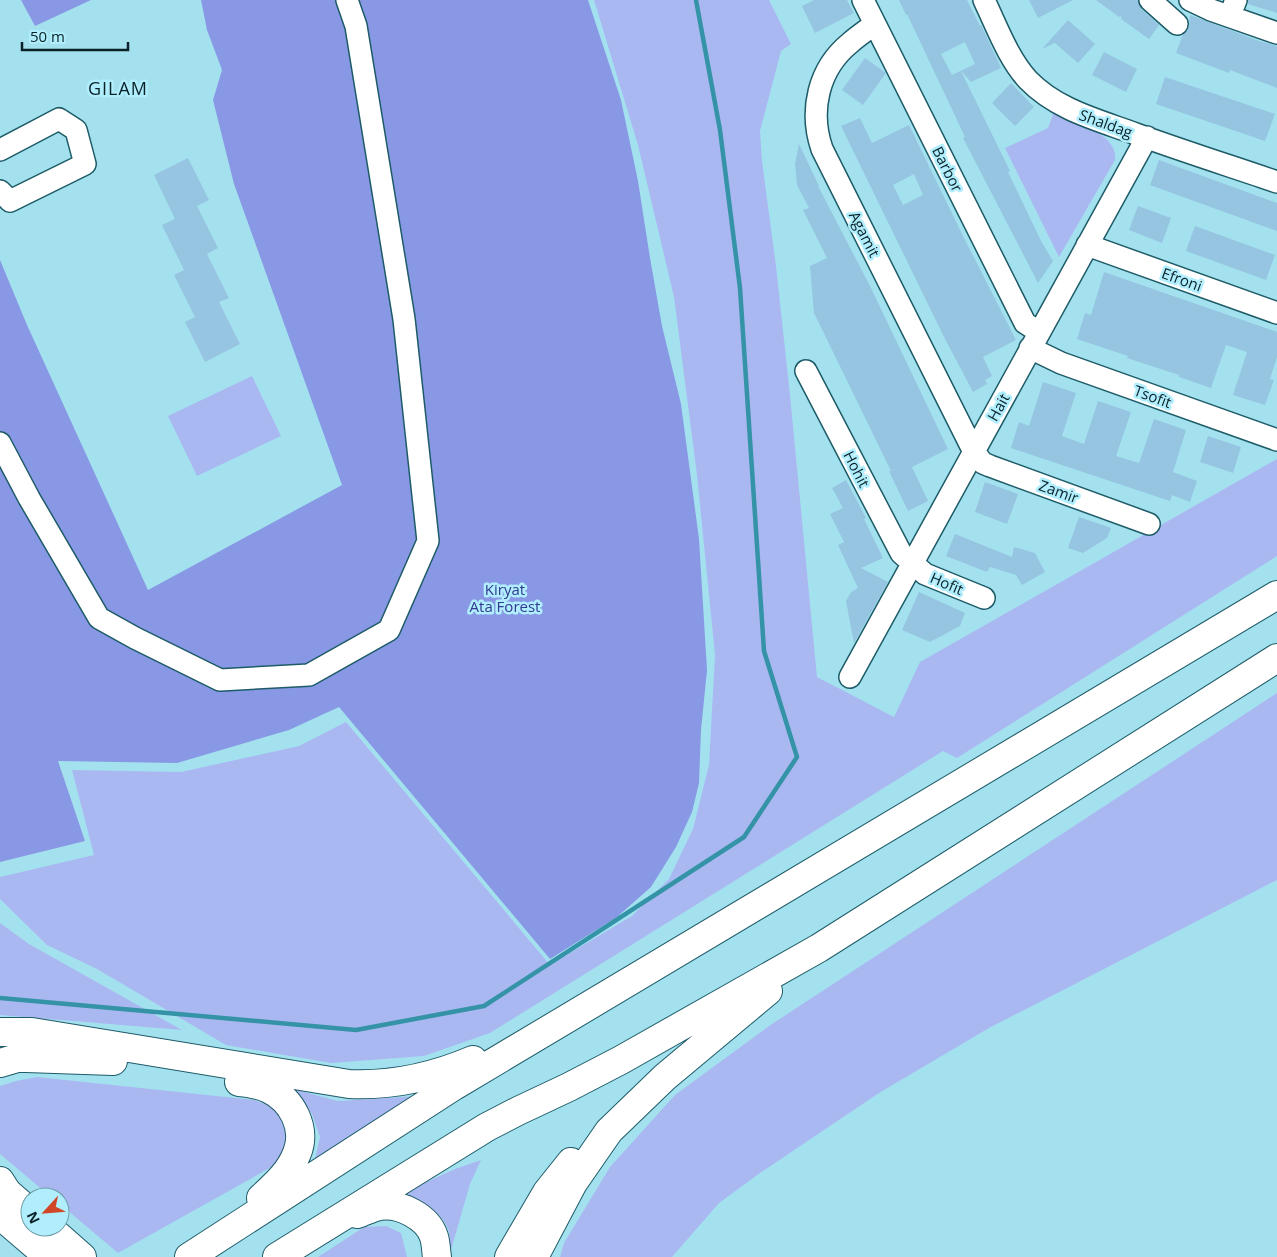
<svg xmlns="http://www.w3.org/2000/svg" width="1277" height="1257" font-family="'Open Sans',sans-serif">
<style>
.green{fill:#aab8f2}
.forest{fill:#8898e4}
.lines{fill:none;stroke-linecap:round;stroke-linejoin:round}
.stream{stroke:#3493a7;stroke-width:4.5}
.building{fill:#95c5e1;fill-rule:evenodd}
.minor-casing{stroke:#1d5b67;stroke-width:24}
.major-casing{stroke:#1d5b67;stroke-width:30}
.highway-casing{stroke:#1d5b67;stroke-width:30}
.minor{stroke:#fff;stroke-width:21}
.major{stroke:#fff;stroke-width:28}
.highway{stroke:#fff;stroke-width:28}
.labels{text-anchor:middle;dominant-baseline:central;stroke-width:5;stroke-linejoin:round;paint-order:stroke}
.street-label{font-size:15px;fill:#092227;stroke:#b1eefd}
.park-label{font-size:15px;fill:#323991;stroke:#b1eefd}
.quarter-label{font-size:18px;letter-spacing:1px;fill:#092227;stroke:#b1eefd}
</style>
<rect width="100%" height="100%" fill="#a4e1ef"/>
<path class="green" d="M594,0H769L791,44L781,51L760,131L762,161L776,266L790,395L817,677L894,717L920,662L1277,459V556L957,758L943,751L490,1033L424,1056L331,1063L226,1045L97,969L47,945L0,899V877L94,855L72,770L181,772L299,746L346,722L550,965L632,916L669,879L693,829L709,765L715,655L697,475L674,297L638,145Z
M1054,112C1073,121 1119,134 1115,160L1059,257L1005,148L1048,128Z
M252,376L281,436L197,476L168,416Z
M1277,693V880L989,1028L879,1093L760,1173L719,1203L672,1257H560L564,1243L610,1167L675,1095L769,1026Z
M0,923L29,944L182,1030L0,1015Z
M37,1077L254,1100C282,1110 282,1111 291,1138L275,1165L118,1253L60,1204V1197H51L0,1154V1086L16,1081Z
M282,1086L338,1101L418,1096L315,1159L320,1137L312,1114L301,1101Z
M481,1160L470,1184L449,1257C449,1249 451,1236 448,1229C440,1208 418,1202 400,1194L455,1169Z
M386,1226L401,1233L407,1257H318L364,1227Z"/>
<path class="forest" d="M21,0H91L35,26Z
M201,0H588L621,100L638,181L650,258L662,326L681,404L699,539L707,670L701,730L699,783L692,812L676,847L651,887L617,917L550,959L339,707L289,730L177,763L58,761L85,841L0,862V260L27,325L148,590L342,485L234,184L213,100L222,70L207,30Z"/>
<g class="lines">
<path class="stream" d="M0,998L356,1030L484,1006L744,837L797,757L764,651L740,288L720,130L696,0"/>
</g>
<path class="building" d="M814,0H847L854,13L815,33L802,6Z
M899,0H967L980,26L981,25L1001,68L971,82L961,71L1010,171L1008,172L1041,241L1053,261L1038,283L963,138L965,137L907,14L906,15ZM965,42L975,64L952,75L941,54Z
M1029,0H1073L1038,18Z
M1096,0H1138L1141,9L1159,25L1149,39L1121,19L1122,17L1120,16L1119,17Z
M1248,0H1277V13L1248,4Z
M1190,15L1259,41L1277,46V88L1230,70L1229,73L1176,53L1183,34L1189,27Z
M1068,20L1095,44L1078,63L1055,43L1042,49Z
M1104,52L1137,69L1126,92L1092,75Z
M865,58L886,73L863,105L842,90Z
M1165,77L1275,114L1265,141L1156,104Z
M1011,83L1034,107L1015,126L992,103Z
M860,118L872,143L909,125L963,236L1016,340L983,357L992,376L985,380L987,384L973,392L944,337L841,126ZM914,174L923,195L903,205L893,185Z
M799,144L819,186H818L870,286L948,449L912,467L928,501L908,511L889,471H891L814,313L810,266L827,258L803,210L809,208L797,185L795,164Z
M188,158L209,200L197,206L218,248L207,254L229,298L219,302L240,344L205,362L185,322L195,317L174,275L184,270L162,225L175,219L154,175Z
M1159,160L1277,203V231L1150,185Z
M1138,206L1171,218L1162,243L1129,230Z
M1195,226L1275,255L1266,280L1186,251Z
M1104,272L1277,332V357L1270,379L1274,380L1265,405L1233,395L1247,352L1226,345L1211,388L1179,377V375L1127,358L1128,356L1077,339L1085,313L1091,315Z
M1043,382L1076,393L1062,436L1084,444L1098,401L1131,412L1116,456L1139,463L1154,419L1186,430L1173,472L1197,481L1190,502L1172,495L1170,501L1011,448L1019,422L1029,426Z
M1208,436L1241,447L1233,473L1200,462Z
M846,480L866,518L864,519L883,558L861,568L888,582L854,643L846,601L851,592L858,588L838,545L844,542L830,514L843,508L832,488Z
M985,482L1018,494L1007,524L975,512Z
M1079,517L1111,528L1107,538L1083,553L1068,548Z
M955,534L1012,557L1014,547L1035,553L1045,572L1022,585L1016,575L990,567L987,572L946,556Z
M919,592L965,613L960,626L930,642L902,630Z"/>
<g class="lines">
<defs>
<path id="minor" d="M863,0L1025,323L1039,332
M984,0C997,27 1008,58 1028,80C1057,110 1098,120 1136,134C1183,151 1230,166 1277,182
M1150,0L1177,24
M1190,0L1211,10L1277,33
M1234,5L1236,0
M875,24C867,30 858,36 850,43C818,69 809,111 822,149L974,452L983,463L990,466L1149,524
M0,150L59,119L76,130L85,164L10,201L0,191
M1087,245L1277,313
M1030,348L1061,363L1277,440
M806,371L901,553L925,574L984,598
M0,443L29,498L99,618L135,638L220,680L309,675L389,630L428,541L404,319L356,26L347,0
M850,677L1147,137"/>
<path id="major" d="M0,1186L30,1212
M0,1215L49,1257
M48,1227L82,1257"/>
<path id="highway" d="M0,1032H32L349,1084C393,1086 433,1077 473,1060
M0,1063L17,1058H26L113,1061
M239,1082C249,1083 259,1084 269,1089C292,1100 307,1128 297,1153C290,1172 275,1185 261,1198
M0,1181L7,1192
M357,1214C364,1212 372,1207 380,1206C400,1203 428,1217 434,1237C436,1243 436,1251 437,1257
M189,1257L454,1086L1277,595
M277,1257L487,1127L518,1111L569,1087L621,1060L819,948L1277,658
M509,1257L547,1192L571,1162
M534,1257L573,1183L609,1131L665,1077L768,991"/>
</defs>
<use href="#minor" class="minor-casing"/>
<use href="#major" class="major-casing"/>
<use href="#highway" class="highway-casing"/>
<use href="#minor" class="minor"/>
<use href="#major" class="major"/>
<use href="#highway" class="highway"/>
</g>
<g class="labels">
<g class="street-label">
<text transform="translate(1106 123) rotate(20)">Shaldag</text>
<text transform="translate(948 169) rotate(63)">Barbor</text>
<text transform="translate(865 234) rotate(63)">Agamit</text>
<text transform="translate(1182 279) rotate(20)">Efroni</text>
<text transform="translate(1153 396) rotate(20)">Tsofit</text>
<text transform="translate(998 407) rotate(-61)">Hait</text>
<text transform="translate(857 469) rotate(63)">Hohit</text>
<text transform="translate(1059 491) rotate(20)">Zamir</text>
<text transform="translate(947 583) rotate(23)">Hofit</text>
</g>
<g class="park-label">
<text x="505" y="589">Kiryat<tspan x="505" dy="17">Ata Forest</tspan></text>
</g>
<g class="quarter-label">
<text x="118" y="88">GILAM</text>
</g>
</g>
<g transform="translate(45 1212) rotate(244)"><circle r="24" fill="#b1eefd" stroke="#6e9ca7"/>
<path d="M0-4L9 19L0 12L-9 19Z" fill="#d04627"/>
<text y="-8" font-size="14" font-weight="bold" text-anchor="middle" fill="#092227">N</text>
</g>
<path d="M22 42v8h106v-8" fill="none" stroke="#092227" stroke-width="2.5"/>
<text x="30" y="42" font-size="15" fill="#092227" stroke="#b1eefd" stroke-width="4" paint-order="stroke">50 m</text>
</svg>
